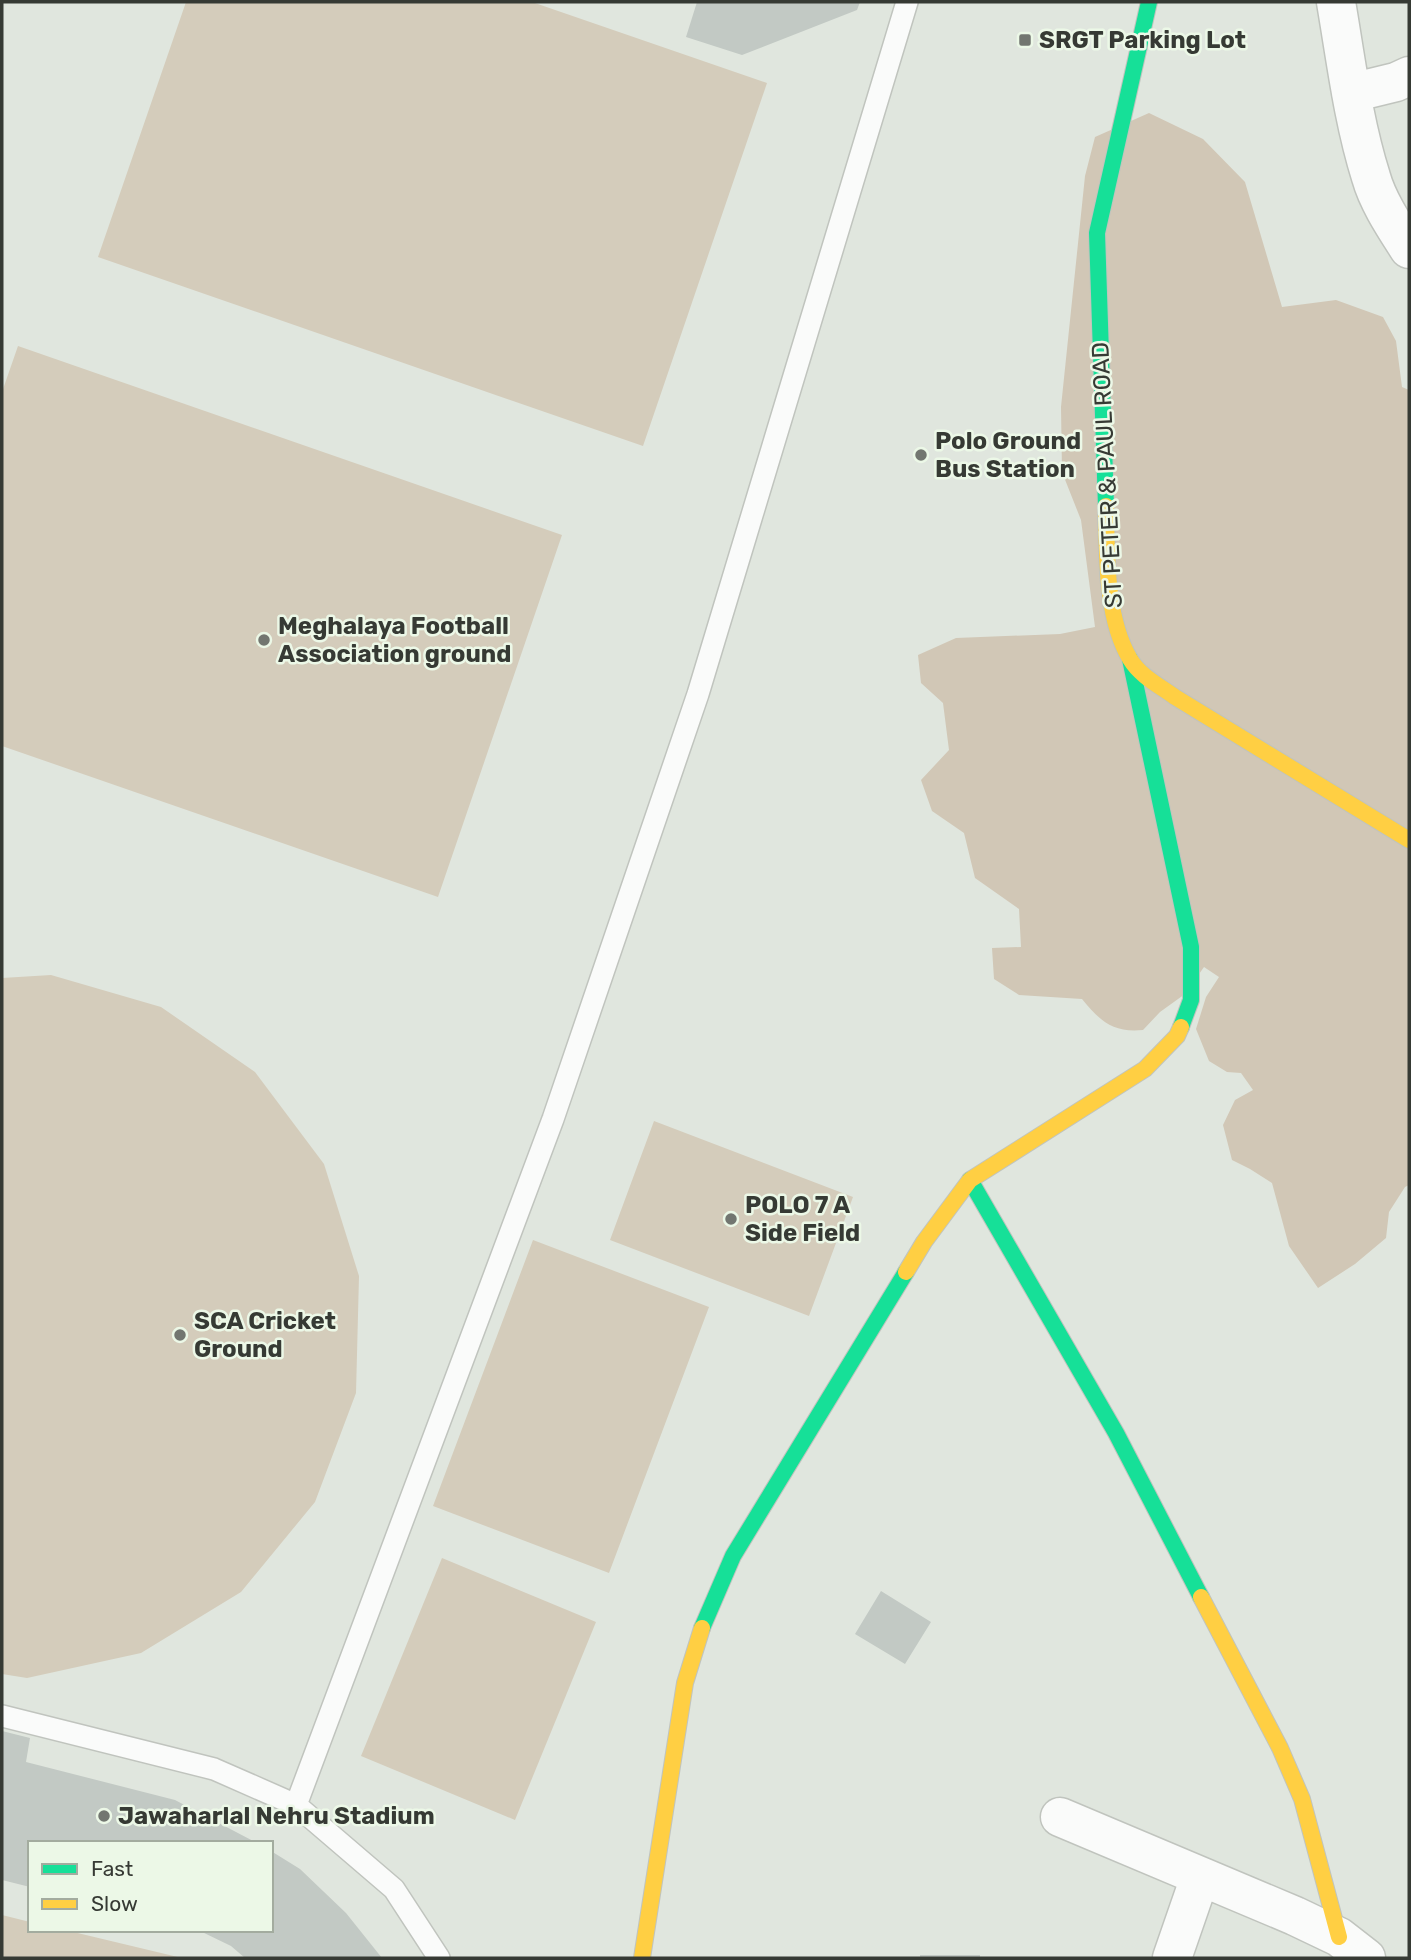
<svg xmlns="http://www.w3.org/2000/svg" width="1411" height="1960" font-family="Rubik,sans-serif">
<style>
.green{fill:#d4ccbb}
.forest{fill:#d1c7b6}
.building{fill:#c2c9c4}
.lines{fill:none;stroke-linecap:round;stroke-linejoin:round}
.lane-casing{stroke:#c0c4be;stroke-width:24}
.street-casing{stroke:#c0c4be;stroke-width:41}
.fast-casing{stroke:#c0c4be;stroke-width:18}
.slow-casing{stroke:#c0c4be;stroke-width:18}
.lane{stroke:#fafbfa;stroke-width:21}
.street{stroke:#fafbfa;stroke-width:38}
.fast{stroke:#16e098;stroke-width:16}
.slow{stroke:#ffcf43;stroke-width:16}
.poi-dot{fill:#727670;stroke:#ecf8e7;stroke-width:2.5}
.labels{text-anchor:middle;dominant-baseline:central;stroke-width:5;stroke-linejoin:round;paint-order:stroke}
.poi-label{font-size:24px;font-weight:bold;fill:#363a34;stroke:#ecf8e7;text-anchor:start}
.street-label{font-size:24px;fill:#363a34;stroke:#ecf8e7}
</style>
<rect width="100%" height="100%" fill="#e0e6de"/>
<path class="green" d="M186,2H532L767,83L643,446L98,257Z
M18,346L562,535L438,897L2,746V392Z
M51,975L161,1007L255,1072L324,1164L359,1276L356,1393L315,1502L241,1592L141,1653L27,1678L2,1674V978Z
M654,1121L853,1197L809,1316L610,1240Z
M533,1240L709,1307L609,1573L433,1506Z
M442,1558L596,1622L515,1820L361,1756Z
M2,1915L30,1922V1930H65L182,1958H2Z"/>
<path class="forest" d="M1149,113L1203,139L1245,182L1282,307L1336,300L1383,317L1396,341L1402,387L1409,390V1185L1405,1187L1389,1212L1386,1238L1355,1264L1318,1288L1289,1246L1272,1183L1250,1169L1232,1160L1223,1125L1235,1100L1253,1090L1241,1073L1227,1072L1209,1061L1196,1029L1206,997L1219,977L1204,967L1185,994L1160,1012L1143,1030C1113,1033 1100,1021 1082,999L1019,995L994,979L992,948L1021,947L1019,909L975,878L964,833L932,811L921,780L949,750L943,703L921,683L918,655L956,638L1060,634L1095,627L1081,520L1062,472L1061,407L1085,176L1095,137Z"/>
<path class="building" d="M697,2H860L857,10L742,55L686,37Z
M881,1591L931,1622L905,1664L855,1634Z
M2,1731L30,1738L26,1762L175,1800L257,1843H30V1887L2,1880Z
M271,1851L300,1869L346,1913L382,1958H245L231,1946L198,1930H271Z
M920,1955H980V1958H920Z"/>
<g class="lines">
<defs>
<path id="lane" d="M2,1716L214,1769L296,1805L394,1889L439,1958
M296,1805L553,1119L698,694L907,2"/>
<path id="street" d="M1336,2C1346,60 1353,120 1371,177C1378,202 1395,227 1409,249
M1351,93L1396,82L1409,76
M1060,1817L1295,1916L1339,1937L1366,1958
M1172,1958L1200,1877"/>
<path id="fast" d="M1106,506L1097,233L1149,2
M1130,659L1191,947V1000L1181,1027
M970,1180L1116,1433L1201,1597
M702,1628L733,1556L906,1272"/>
<path id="slow" d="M1106,506C1107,554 1105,617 1130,659C1140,676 1160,686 1175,697L1409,840
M906,1272L924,1242L970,1180L1145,1069L1177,1036L1181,1027
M1201,1597L1280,1748L1302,1799L1339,1937
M642,1958L685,1683L702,1628"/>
</defs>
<use href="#lane" class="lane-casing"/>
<use href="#street" class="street-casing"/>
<use href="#fast" class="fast-casing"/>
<use href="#slow" class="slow-casing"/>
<use href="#lane" class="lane"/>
<use href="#street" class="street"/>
<use href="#fast" class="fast"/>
<use href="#slow" class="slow"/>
</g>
<g class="poi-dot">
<rect x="1018" y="33" width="14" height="14" rx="3.5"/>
<circle cx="921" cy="455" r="7"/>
<circle cx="264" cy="640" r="7"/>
<circle cx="731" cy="1219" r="7"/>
<circle cx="180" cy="1335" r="7"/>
<circle cx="104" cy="1816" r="7"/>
</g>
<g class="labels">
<g class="poi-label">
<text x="1039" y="40">SRGT Parking Lot</text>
<text x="935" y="441">Polo Ground<tspan x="935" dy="28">Bus Station</tspan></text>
<text x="278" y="626">Meghalaya Football<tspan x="278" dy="28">Association ground</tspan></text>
<text x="745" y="1205">POLO 7 A<tspan x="745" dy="28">Side Field</tspan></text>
<text x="194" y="1321">SCA Cricket<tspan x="194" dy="28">Ground</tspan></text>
<text x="118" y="1816">Jawaharlal Nehru Stadium</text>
</g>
<g class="street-label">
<text transform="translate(1107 475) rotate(-93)">ST PETER &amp; PAUL ROAD</text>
</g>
</g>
<rect width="1411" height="1960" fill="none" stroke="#363a34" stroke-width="7"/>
<rect x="28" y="1841" width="245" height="91" fill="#ecf8e7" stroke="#a3ac9f" stroke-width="2"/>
<rect x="42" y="1864" width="35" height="10" fill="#16e098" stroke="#a3ac9f" stroke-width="2"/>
<text x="91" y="1876" font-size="21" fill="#363a34">Fast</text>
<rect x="42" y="1899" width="35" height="10" fill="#ffcf43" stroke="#a3ac9f" stroke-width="2"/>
<text x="91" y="1911" font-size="21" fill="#363a34">Slow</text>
</svg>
